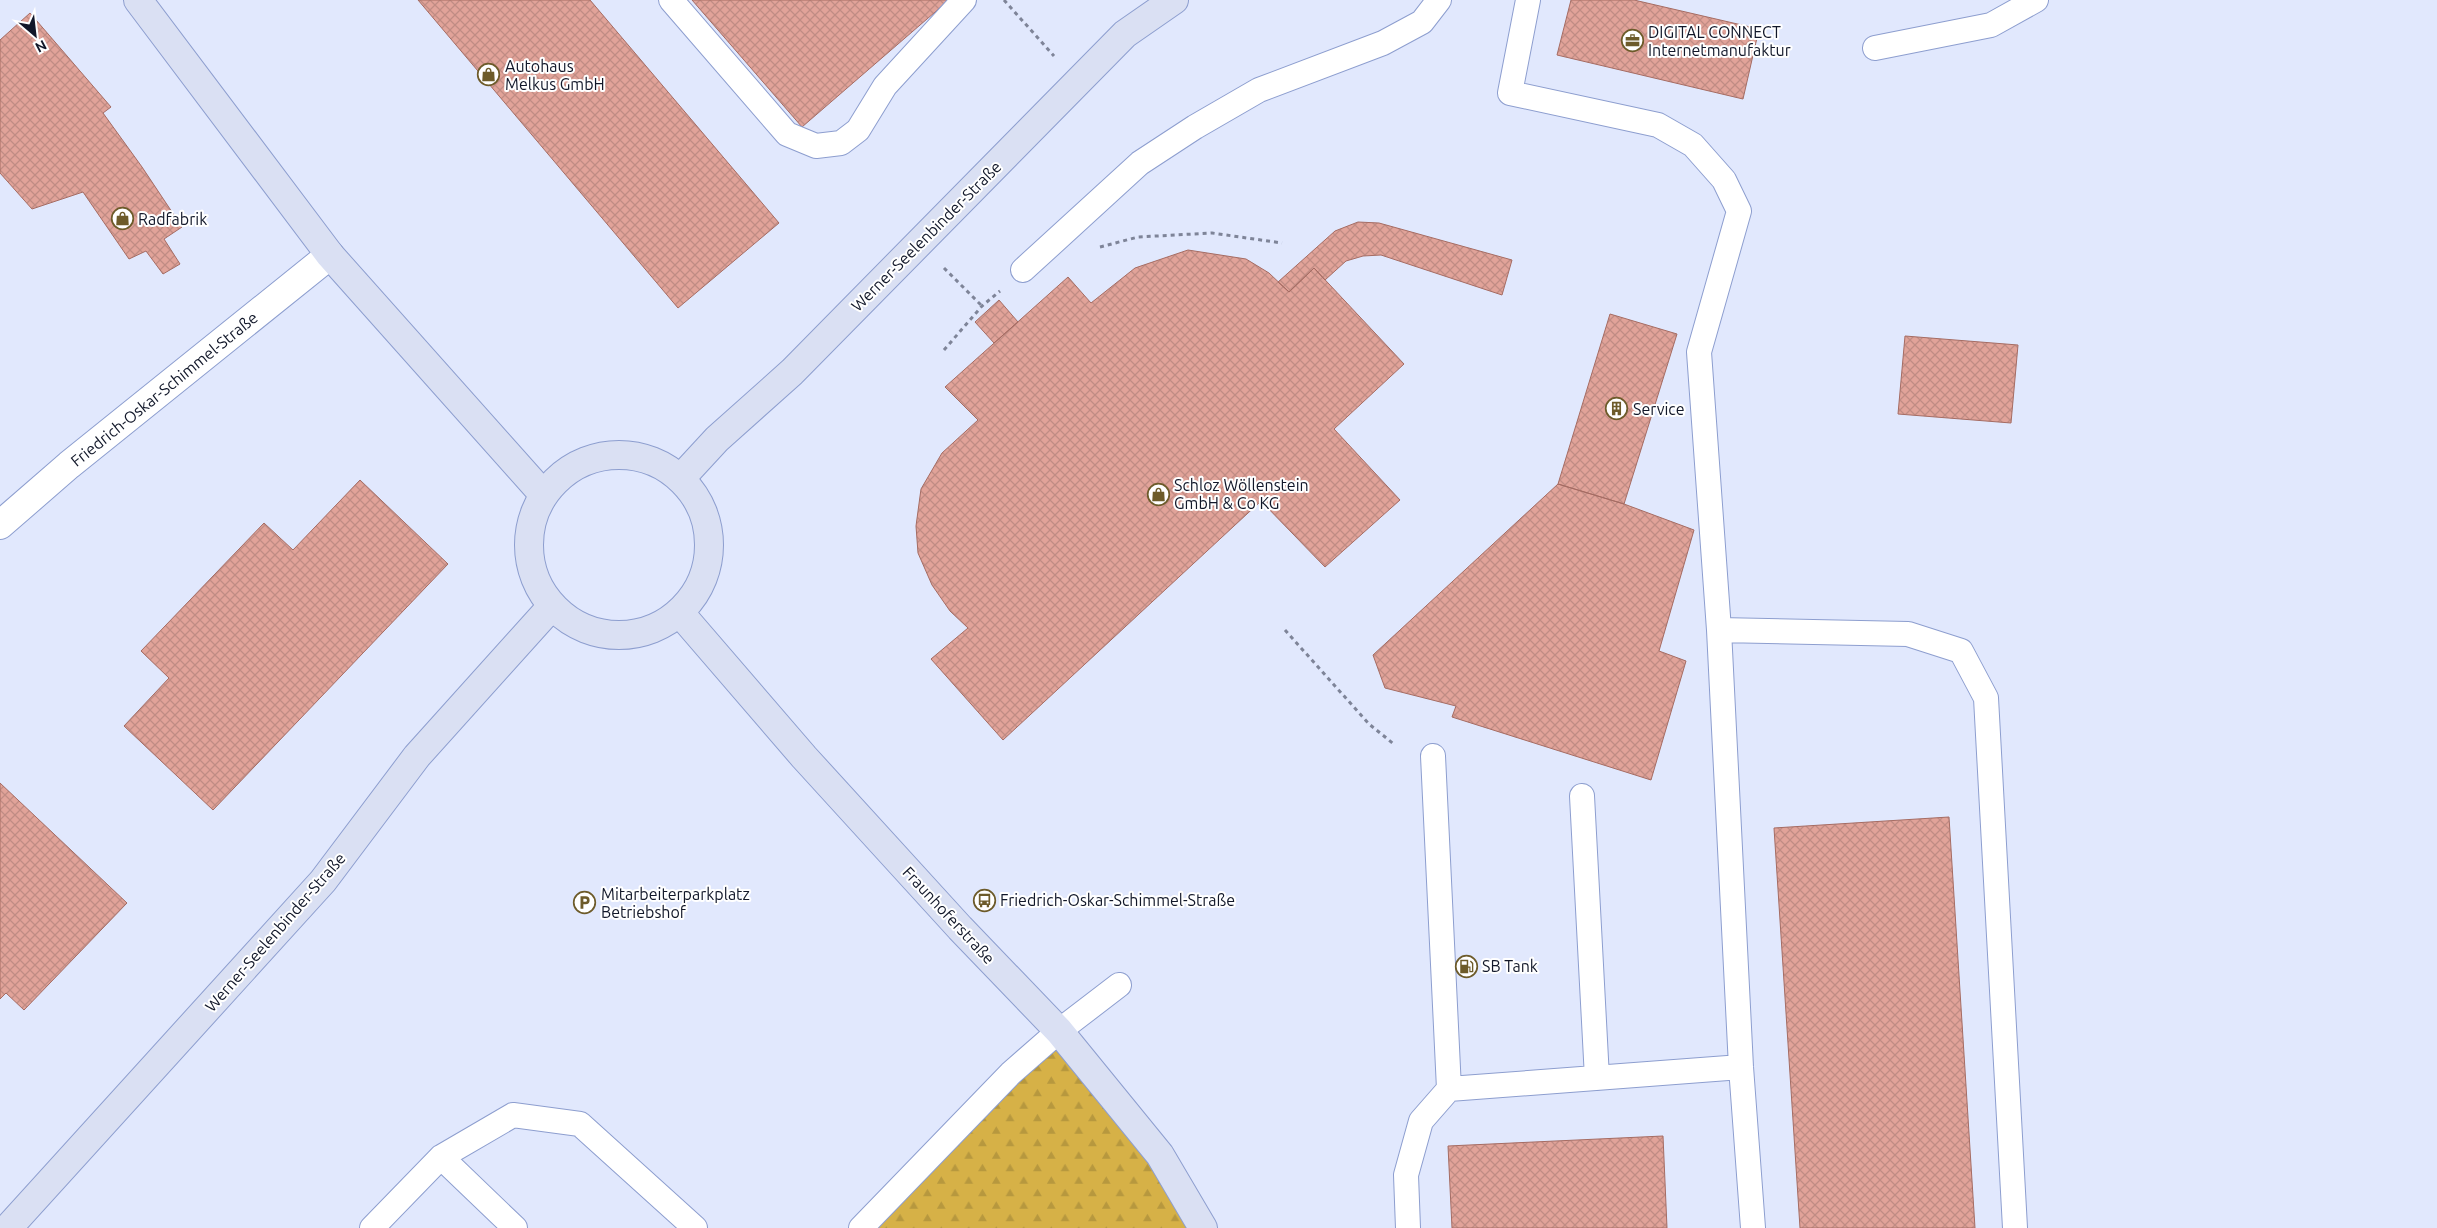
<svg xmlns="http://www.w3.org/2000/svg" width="2437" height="1228" font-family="Ubuntu,sans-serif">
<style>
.forest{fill:url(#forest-firs)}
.building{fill:url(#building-cross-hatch);stroke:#a56c63}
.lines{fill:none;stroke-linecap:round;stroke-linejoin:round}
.service-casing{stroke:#8d9ecf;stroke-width:26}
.minor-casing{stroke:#8d9ecf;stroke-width:30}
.secondary-casing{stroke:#8d9ecf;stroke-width:30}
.path{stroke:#7e8498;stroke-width:3;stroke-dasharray:4 4;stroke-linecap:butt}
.service{stroke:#fff;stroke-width:24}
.minor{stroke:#fff;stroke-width:28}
.secondary{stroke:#dae0f3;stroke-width:28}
.labels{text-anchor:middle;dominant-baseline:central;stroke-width:4;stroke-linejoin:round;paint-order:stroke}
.poi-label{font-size:16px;fill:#111729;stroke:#fff;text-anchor:start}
.street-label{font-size:16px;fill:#111729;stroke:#fff}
</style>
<defs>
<pattern id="forest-firs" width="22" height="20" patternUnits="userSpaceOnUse" patternTransform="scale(1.25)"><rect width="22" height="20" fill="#d6b147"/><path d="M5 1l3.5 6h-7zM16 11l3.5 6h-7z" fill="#b7983e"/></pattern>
<pattern id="building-cross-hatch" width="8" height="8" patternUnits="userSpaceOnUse" patternTransform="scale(1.25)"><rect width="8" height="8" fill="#e1a399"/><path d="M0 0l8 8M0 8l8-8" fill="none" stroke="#c08c84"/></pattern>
</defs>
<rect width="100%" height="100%" fill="#e1e8fd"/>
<path class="forest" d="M1059,1031L1203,1228H861Z"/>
<path class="building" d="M418,0H590L779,223L678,308Z
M692,0H949L802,127Z
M1571,0H1634L1759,29L1743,99L1557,55Z
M30,13L111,107L103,113L142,167L182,227L164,239L180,264L163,274L146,251L129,259L83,192L32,209L0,173V40Z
M1358,222L1379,223L1512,260L1502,295L1381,255L1363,256L1346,261L1325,280L1314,268L1289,292L1278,282L1335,231Z
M1188,250L1246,259L1269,273L1289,292L1314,268L1404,364L1334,429L1400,500L1325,567L1261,501L1003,740L931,659L968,628L950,611L932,585L918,553L916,526L921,489L942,453L978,420L945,387L1068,277L1091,303L1135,268Z
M999,300L1018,322L994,343L975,322Z
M1610,314L1677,334L1624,504L1558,484Z
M1905,336L2018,345L2011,423L1898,414Z
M360,480L448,564L213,810L124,726L169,678L141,651L264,523L293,550Z
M1558,484L1624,504L1694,530L1659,651L1686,661L1651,780L1452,717L1456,706L1385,688L1373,655Z
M0,783L127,903L24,1010L6,993L0,999Z
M1949,817L1975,1228H1800L1774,828Z
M1663,1136L1667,1228H1452L1448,1146Z"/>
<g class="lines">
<defs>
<path id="service" d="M671,0L787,134L816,146L841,143L858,130L885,86L964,0
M1528,0L1510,93L1658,125L1693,145L1724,180L1739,211L1699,352L1719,630L1741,1067L1753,1228
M1875,48L1991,25L2036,0
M1023,270L1140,163L1195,127L1259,90L1383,43L1422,22L1439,0
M1719,630L1908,634L1961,651L1986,698L2015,1228
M1433,756L1449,1089
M1582,796L1597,1078
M441,1157L515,1228
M372,1228L441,1157L513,1115L580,1124L695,1228
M861,1228L1011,1073L1059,1031L1119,985
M1408,1228L1406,1175L1421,1121L1449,1089L1741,1067"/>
<path id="minor" d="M0,525L69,465L330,255"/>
<path id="secondary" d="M138,0L330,255L543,494
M529 545a90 90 0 1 1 180 0a90 90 0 1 1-180 0Z
M681,478L717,439L792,372L1125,34L1174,0
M680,613L804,757L960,928L1059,1031L1160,1155L1203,1228
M8,1228L323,881L417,756L552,606"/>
</defs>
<use href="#service" class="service-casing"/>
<use href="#minor" class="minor-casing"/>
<use href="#secondary" class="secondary-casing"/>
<path class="path" d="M1004,0L1054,56
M1100,247L1138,237L1212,233L1282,243
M944,268L982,306
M944,350L982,306L1000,291
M1285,630L1369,724L1395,745"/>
<use href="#service" class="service"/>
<use href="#minor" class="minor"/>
<use href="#secondary" class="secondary"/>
</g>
<defs>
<symbol id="office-ring" viewBox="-11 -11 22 22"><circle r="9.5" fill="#fff" stroke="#6d5b2a" stroke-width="1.5"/><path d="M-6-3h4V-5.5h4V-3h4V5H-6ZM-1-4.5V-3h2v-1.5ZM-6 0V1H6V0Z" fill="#6d5b2a"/></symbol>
<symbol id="shop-ring" viewBox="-11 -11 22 22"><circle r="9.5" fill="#fff" stroke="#6d5b2a" stroke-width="1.5"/><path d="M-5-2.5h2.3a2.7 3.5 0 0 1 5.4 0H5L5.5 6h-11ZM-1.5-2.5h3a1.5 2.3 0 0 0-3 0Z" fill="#6d5b2a"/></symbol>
<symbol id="building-ring" viewBox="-11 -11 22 22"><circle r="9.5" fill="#fff" stroke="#6d5b2a" stroke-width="1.5"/><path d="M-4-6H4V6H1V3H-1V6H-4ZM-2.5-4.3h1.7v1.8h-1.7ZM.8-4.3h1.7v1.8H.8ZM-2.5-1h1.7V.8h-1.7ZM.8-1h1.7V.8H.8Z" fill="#6d5b2a"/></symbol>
<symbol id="bus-ring" viewBox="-11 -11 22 22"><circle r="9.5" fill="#fff" stroke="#6d5b2a" stroke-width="1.5"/><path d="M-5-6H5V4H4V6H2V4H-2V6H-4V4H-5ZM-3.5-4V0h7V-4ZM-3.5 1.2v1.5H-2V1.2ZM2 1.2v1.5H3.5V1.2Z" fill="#6d5b2a"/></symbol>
<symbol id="parking-ring" viewBox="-11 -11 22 22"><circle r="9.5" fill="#fff" stroke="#6d5b2a" stroke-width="1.5"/><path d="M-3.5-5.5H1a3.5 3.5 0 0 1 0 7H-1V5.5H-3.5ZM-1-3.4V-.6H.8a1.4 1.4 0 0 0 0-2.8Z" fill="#6d5b2a"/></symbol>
<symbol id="fuel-ring" viewBox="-11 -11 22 22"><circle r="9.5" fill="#fff" stroke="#6d5b2a" stroke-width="1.5"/><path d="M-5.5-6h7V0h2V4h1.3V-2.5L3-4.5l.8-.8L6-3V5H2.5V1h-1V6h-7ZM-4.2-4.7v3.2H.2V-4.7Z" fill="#6d5b2a"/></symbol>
</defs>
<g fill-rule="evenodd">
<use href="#office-ring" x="1620" y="28" width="25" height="25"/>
<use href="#shop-ring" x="476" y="62" width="25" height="25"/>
<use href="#shop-ring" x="110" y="206" width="25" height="25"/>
<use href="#building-ring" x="1604" y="396" width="25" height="25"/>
<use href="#shop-ring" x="1146" y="482" width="25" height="25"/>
<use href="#bus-ring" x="972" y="888" width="25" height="25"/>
<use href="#parking-ring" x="572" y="890" width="25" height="25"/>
<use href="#fuel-ring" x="1454" y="954" width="25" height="25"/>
</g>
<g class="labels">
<g class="poi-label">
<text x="1648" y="32">DIGITAL CONNECT<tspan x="1648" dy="18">Internetmanufaktur</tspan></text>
<text x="505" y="66">Autohaus<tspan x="505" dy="18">Melkus GmbH</tspan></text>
<text x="138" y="219">Radfabrik</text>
<text x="1633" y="409">Service</text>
<text x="1174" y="485">Schloz Wöllenstein<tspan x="1174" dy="18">GmbH &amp; Co KG</tspan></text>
<text x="601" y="894">Mitarbeiterparkplatz<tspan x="601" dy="18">Betriebshof</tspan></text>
<text x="1000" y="900">Friedrich-Oskar-Schimmel-Straße</text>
<text x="1482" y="966">SB Tank</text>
</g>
<g class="street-label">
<text transform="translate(926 236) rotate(-45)">Werner-Seelenbinder-Straße</text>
<text transform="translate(164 389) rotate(-39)">Friedrich-Oskar-Schimmel-Straße</text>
<text transform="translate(949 915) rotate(47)">Fraunhoferstraße</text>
<text transform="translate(275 932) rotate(-49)">Werner-Seelenbinder-Straße</text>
</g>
</g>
<g transform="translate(35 35) rotate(152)" stroke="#ffffff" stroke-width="4" paint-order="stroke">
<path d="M0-4L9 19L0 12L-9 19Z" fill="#111729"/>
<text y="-8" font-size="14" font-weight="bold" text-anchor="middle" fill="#111729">N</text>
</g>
</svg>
